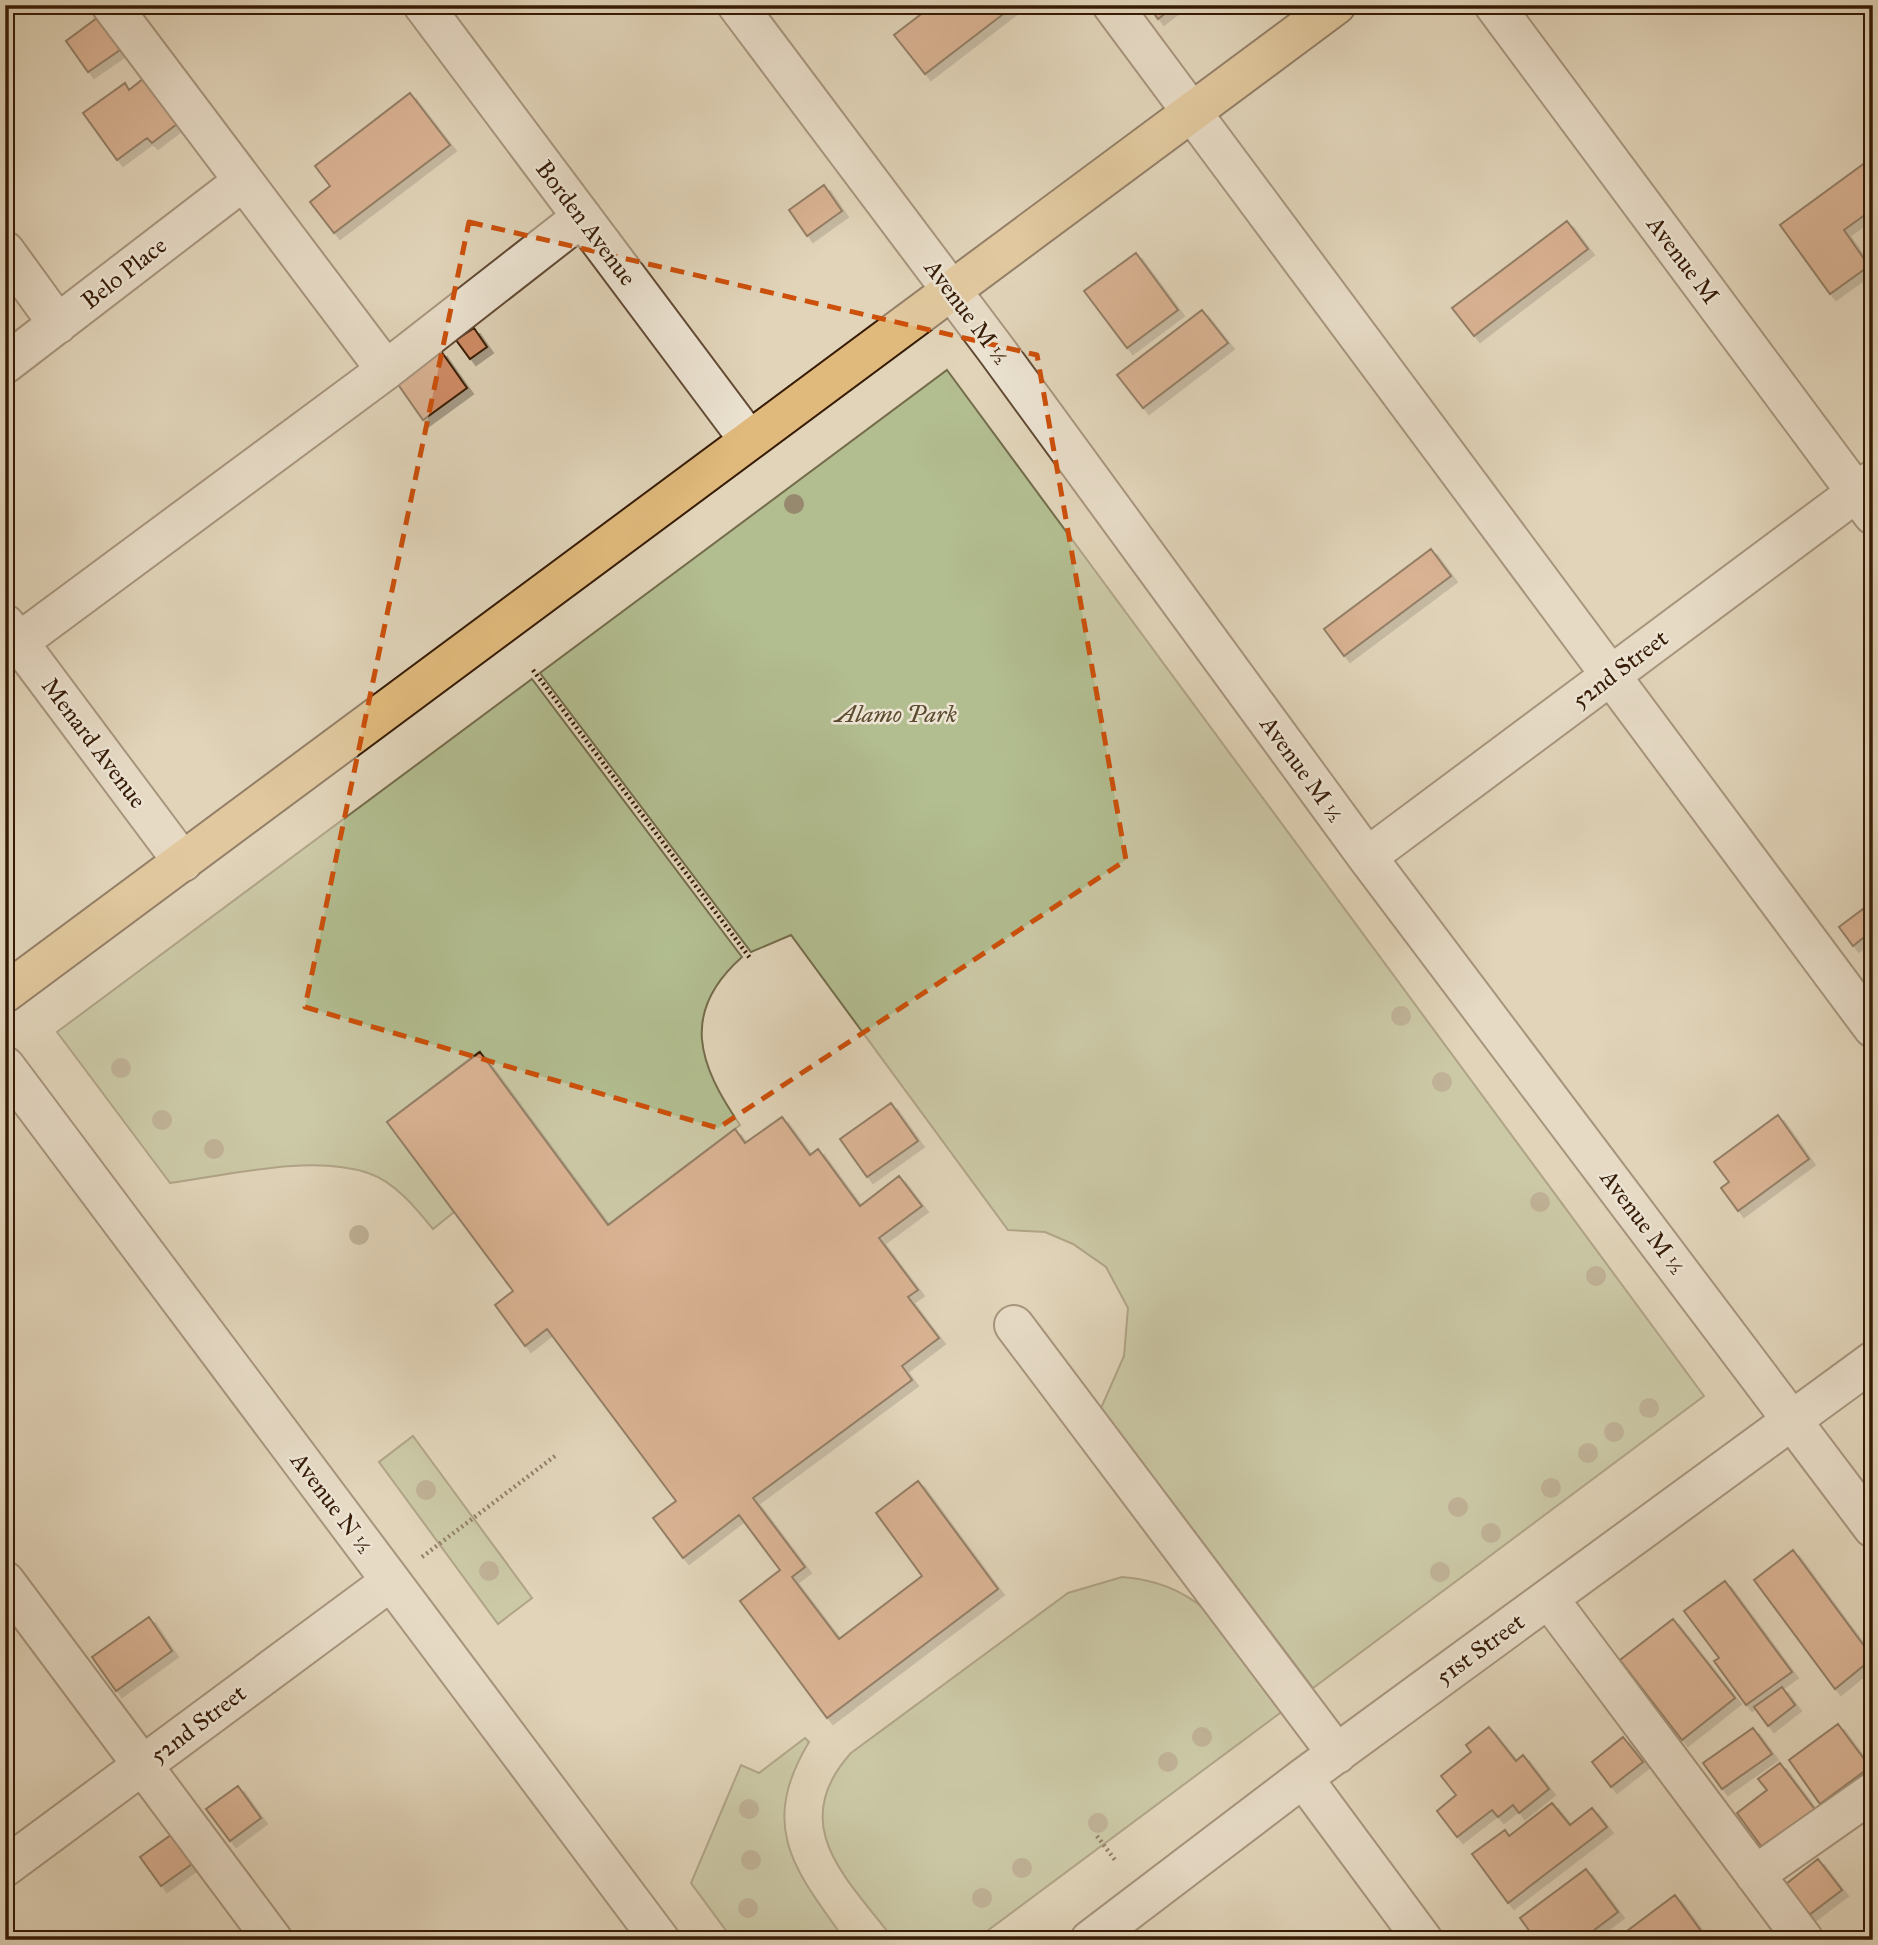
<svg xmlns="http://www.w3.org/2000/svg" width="1878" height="1945" font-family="'IM FELL Great Primer',serif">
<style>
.green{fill:#b2bd90;stroke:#746c4b;stroke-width:2}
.building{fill:#d18c66;stroke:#361b06;stroke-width:2;filter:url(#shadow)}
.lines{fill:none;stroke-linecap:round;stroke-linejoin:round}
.minor-casing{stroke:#614933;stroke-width:42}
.major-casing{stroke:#361b06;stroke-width:42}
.path{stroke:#361b06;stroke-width:4.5;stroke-dasharray:2 3.5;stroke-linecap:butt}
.minor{stroke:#ece3d2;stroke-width:38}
.major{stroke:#e0ba7c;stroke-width:38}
.tree{fill:#97896d}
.marked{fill:none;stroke:#cd500b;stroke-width:5;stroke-dasharray:14 9;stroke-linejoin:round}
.labels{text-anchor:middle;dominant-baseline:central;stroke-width:5;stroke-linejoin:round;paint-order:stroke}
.street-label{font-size:24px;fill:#361b06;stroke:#ece3d2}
.park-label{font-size:24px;font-style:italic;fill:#5b4c2f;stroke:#ece3d2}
</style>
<defs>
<filter id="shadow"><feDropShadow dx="6" dy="6" stdDeviation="0" flood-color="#0004"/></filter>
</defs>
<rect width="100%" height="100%" fill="#e1d4b9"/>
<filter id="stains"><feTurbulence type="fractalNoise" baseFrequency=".00286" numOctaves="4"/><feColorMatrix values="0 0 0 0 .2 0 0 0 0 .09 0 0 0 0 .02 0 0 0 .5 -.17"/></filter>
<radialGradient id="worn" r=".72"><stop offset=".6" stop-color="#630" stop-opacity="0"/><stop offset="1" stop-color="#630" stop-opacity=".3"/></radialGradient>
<path class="green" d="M947,370L1704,1396L1313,1688L1101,1408L1124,1356L1128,1308L1106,1267L1073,1244L1045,1232L1008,1230L791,935L751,952L540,673Z
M532,679L742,957C679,1013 699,1065 740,1125L608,1225L479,1052L387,1122L454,1212L433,1229C416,1208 395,1182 368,1173C311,1154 230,1175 170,1183L57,1032Z
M413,1436L532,1598L498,1624L379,1462Z
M1122,1577C1210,1583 1236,1646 1284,1710L975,1940H894C848,1879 785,1826 851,1753L1068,1593Z
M805,1738L809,1742C758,1827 794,1869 845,1940H733L691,1883L741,1765L759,1773Z"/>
<path class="building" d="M933,5H1015L925,74L894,35Z
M1148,5H1176L1158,19Z
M97,18L120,50L88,72L66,41Z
M143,79L177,124L152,143L147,138L117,160L83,113L125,83L129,90Z
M410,93L450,145L334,233L310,202L330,186L315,166Z
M1873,157V209L1844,230L1869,266L1830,294L1780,225Z
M824,185L842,211L807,236L789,210Z
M1567,221L1588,249L1474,336L1452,308Z
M1136,253L1178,310L1127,348L1084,291Z
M1202,310L1228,343L1143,408L1117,375Z
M474,328L487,347L470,359L456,340Z
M441,351L467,388L423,420L397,383Z
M1431,549L1451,576L1344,656L1324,629Z
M1863,909L1873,923V930L1853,946L1839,927Z
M480,1052L608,1225L735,1129L745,1143L782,1117L810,1155L818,1149L860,1206L899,1176L922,1206L879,1238L918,1290L908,1297L939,1338L902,1366L912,1380L753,1498L805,1567L792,1577L839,1639L922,1576L876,1513L918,1481L998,1589L827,1718L740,1601L780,1570L739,1515L683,1558L653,1518L676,1501L547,1329L525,1346L495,1305L513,1291L387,1122Z
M891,1103L918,1141L867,1177L840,1139Z
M1778,1115L1809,1159L1738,1211L1721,1188L1729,1182L1714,1162Z
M1793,1550L1873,1658L1835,1689L1754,1580Z
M1725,1581L1792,1672L1746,1705L1714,1661L1719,1658L1684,1611Z
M149,1617L172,1651L116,1691L92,1657Z
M1673,1619L1735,1698L1682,1740L1620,1660Z
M1782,1687L1795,1705L1768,1726L1754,1707Z
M1838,1724L1870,1767L1820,1804L1789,1760Z
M1489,1727L1516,1761L1523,1755L1549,1789L1519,1813L1513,1805L1498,1817L1492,1810L1457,1837L1437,1811L1456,1795L1441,1776L1471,1752L1466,1745Z
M1753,1728L1772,1754L1722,1789L1703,1763Z
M1623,1737L1643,1762L1611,1787L1592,1762Z
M1780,1763L1816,1811L1764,1850L1737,1813L1767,1790L1758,1779Z
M238,1786L261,1818L230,1841L206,1809Z
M1552,1803L1570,1825L1592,1808L1607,1827L1508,1903L1472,1854L1505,1830L1509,1836Z
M171,1835L192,1864L161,1886L140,1857Z
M1818,1859L1842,1890L1809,1915L1786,1884Z
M1586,1869L1618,1912L1581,1940H1536L1520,1918Z
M1675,1895L1704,1935L1698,1940H1615Z"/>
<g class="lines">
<defs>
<path id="minor" d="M111,5L386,370
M423,5L749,440
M737,5L997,351L1367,857L1873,1528
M1112,5L1873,1028
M1494,5L1873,515
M5,251L58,324
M5,364L242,182
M5,624L183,862
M19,642L386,370L582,217
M1367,857L1873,480
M5,1066L660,1940
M1014,1325L1337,1754
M5,1581L273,1940
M1549,1599L1804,1940
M1303,1778L1423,1940
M5,1867L391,1581
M1755,1875L1873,1792
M1090,1940L1303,1778L1873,1361"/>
<path id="major" d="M5,993L1336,5"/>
</defs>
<use href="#minor" class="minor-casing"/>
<use href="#major" class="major-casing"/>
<path class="path" d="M533,670L750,958
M422,1557L555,1456
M1097,1836L1115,1860"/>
<use href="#minor" class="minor"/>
<use href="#major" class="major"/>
</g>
<g class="tree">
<circle cx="794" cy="504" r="10"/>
<circle cx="1401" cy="1016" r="10"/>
<circle cx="121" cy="1068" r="10"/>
<circle cx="1442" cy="1082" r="10"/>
<circle cx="162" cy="1120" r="10"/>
<circle cx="214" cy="1149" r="10"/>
<circle cx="1540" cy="1202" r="10"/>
<circle cx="359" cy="1235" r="10"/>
<circle cx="1596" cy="1276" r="10"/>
<circle cx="1649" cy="1408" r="10"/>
<circle cx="1614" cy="1432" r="10"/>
<circle cx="1588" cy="1453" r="10"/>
<circle cx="1551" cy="1488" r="10"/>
<circle cx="426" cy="1490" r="10"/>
<circle cx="1458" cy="1507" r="10"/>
<circle cx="1491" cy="1533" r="10"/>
<circle cx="489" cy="1571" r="10"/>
<circle cx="1440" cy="1572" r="10"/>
<circle cx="1202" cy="1737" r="10"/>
<circle cx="1168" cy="1762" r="10"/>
<circle cx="749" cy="1809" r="10"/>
<circle cx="1098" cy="1823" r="10"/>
<circle cx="751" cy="1860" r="10"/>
<circle cx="1022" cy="1868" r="10"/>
<circle cx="982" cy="1898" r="10"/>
<circle cx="748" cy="1908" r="10"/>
</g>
<path d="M0 0H1878V1945H0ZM469,222L1037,355L1126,860L718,1128L305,1007Z" fill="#e1d4b9" fill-opacity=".55" fill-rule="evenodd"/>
<path class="marked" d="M469,222L1037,355L1126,860L718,1128L305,1007Z"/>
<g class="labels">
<g class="street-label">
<text transform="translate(586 223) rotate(53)">Borden Avenue</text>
<text transform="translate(1683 260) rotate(53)">Avenue M</text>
<text transform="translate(124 273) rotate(-38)">Belo Place</text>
<text transform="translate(967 312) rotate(53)">Avenue M ½</text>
<text transform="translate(1620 669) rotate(-37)">52nd Street</text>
<text transform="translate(94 743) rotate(53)">Menard Avenue</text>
<text transform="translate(1302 769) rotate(54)">Avenue M ½</text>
<text transform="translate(1643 1222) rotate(53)">Avenue M ½</text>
<text transform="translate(332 1503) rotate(53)">Avenue N ½</text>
<text transform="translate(1480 1649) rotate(-36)">51st Street</text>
<text transform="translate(198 1724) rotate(-37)">52nd Street</text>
</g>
<g class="park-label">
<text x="896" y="714">Alamo Park</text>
</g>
</g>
<rect width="1878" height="1945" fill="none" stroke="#e1d4b9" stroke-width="28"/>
<rect x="7" y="7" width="1864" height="1931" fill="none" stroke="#361b06" stroke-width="3.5"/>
<rect x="14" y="14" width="1850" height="1917" fill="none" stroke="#361b06" stroke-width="2"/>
<rect width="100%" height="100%" filter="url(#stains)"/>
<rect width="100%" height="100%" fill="url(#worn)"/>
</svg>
